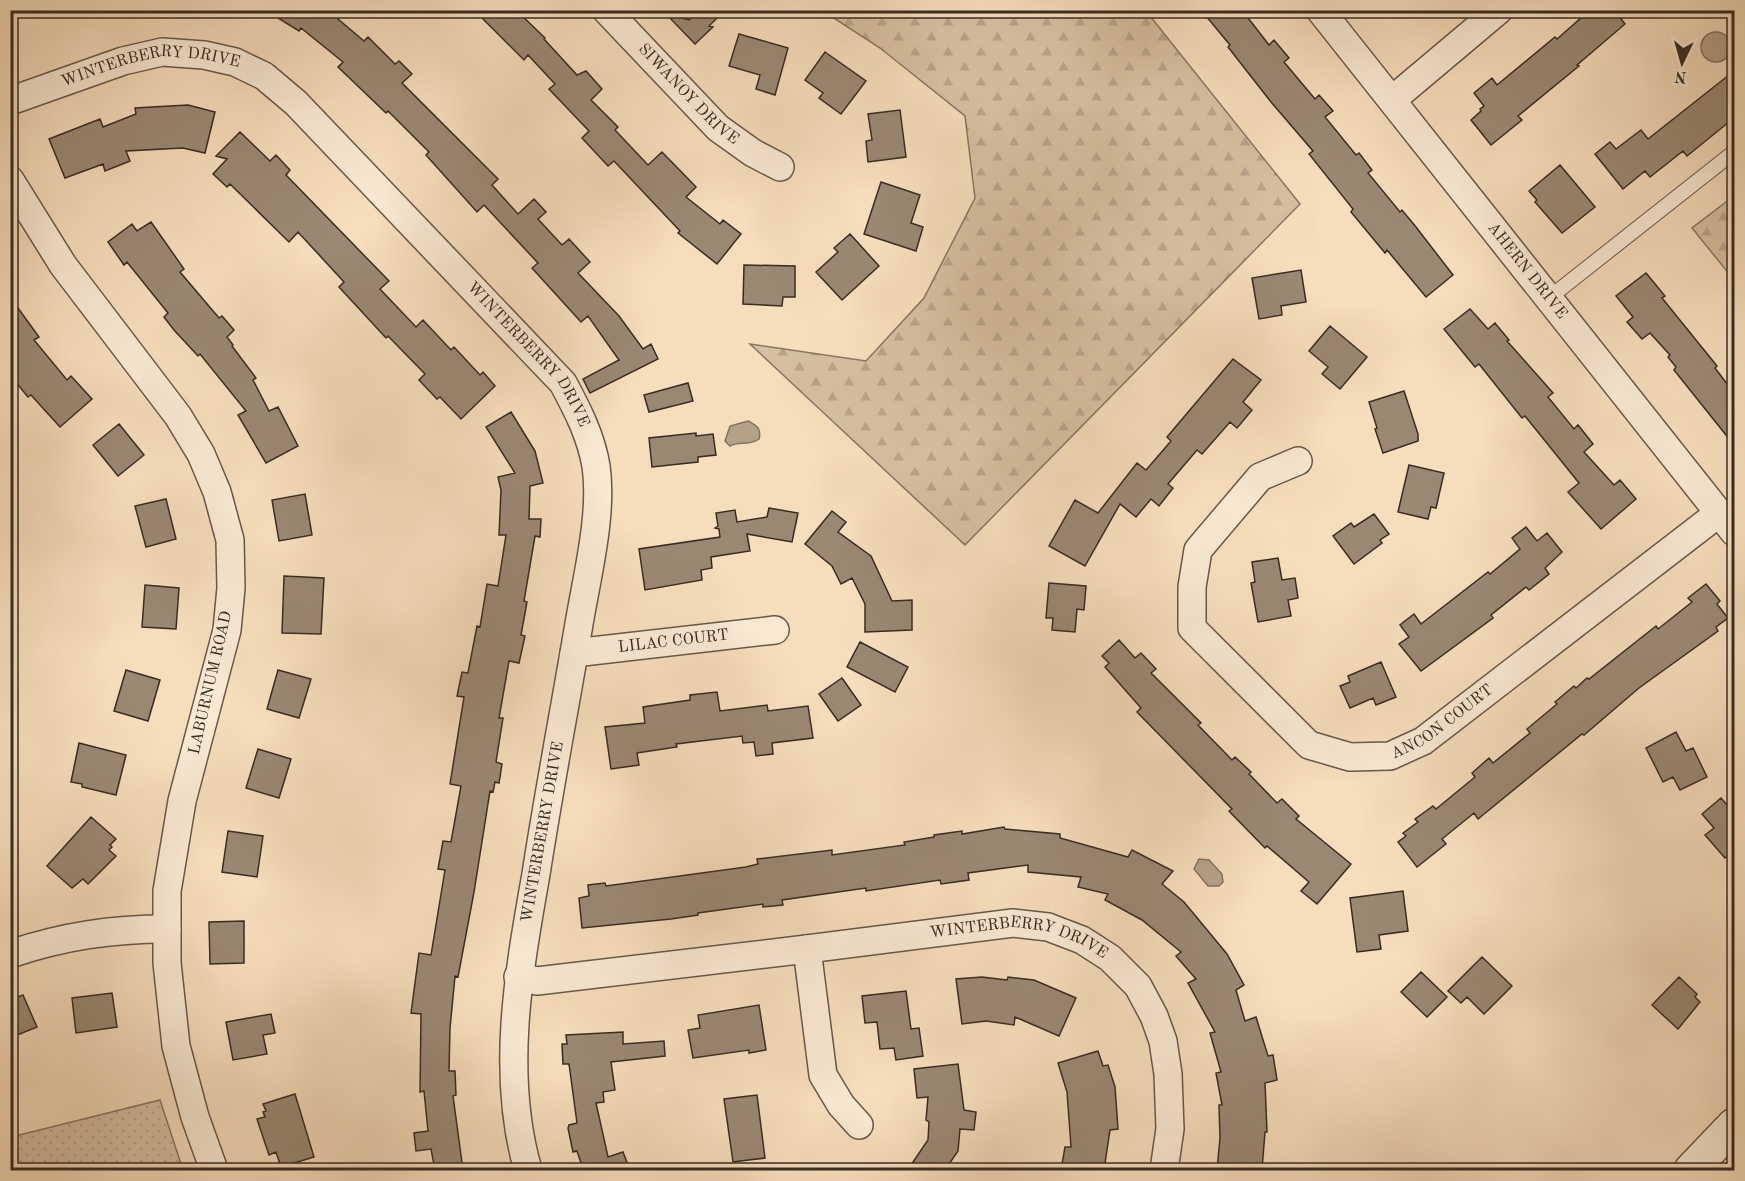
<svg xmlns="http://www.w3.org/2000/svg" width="1745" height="1181" font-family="'Old Standard TT',serif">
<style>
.forest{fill:url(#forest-firs);stroke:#867662;stroke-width:1.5}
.park{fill:url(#park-dots);stroke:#867662;stroke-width:1.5}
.water{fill:#b5a188;stroke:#837260;stroke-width:1.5}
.building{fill:#9a8873;stroke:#372c24;stroke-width:1.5}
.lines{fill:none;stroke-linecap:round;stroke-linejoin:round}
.service-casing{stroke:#67584a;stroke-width:16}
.minor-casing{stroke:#67584a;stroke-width:30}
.tertiary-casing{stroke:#67584a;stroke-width:36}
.service{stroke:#f9e9d3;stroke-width:14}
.minor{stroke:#f9e9d3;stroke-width:27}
.tertiary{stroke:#f9e9d3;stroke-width:33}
.labels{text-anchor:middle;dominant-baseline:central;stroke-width:5;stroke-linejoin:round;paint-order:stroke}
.street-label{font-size:16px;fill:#372c24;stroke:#f9e9d3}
</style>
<defs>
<pattern id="forest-firs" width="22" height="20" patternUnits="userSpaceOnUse" patternTransform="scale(1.5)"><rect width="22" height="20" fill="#d6bfa1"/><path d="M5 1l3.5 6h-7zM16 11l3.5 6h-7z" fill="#b8a48a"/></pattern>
<pattern id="park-dots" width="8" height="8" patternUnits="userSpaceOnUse" patternTransform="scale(1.5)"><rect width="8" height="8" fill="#d6bfa1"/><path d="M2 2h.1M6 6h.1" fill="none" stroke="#b8a48a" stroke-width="1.8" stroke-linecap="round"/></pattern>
</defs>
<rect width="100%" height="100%" fill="#f6ddbb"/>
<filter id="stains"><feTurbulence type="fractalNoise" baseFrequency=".00333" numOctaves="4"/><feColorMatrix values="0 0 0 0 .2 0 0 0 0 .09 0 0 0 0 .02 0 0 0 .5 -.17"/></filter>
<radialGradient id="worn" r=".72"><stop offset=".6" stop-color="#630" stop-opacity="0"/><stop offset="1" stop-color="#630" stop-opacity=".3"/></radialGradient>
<path class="forest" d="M823,11H1146L1300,204L965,545L750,344L866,361L924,298L975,198L965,116L880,48Z
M1734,196V280L1692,228Z"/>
<path class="park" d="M160,1100L183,1170H11V1137Z"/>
<path class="water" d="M1701 47a15 15 0 1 1 30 0a15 15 0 1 1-30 0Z
M748,421C755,425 762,427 759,439C751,446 739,441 730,446L725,441L730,426Z
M1199,859L1209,860L1222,874L1223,882L1219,886H1208L1194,869Z"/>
<path class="building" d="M265,10H346L338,19L364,41L368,37L395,64L399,61L412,74L402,83L498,179L492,185L518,214L534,199L546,212L538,219L562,245L569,239L590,262L578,273L619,316L643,349L651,344L658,359L590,393L583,379L619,360L588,316L581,322L532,268L538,263L484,205L477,212L426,155L429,152L388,111L386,113L338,67L343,62L301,28L299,31Z
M474,10H516L545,38L544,39L577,75L586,71L602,89L591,100L618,127L615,130L648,165L662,152L696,187L686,197L720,224L723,220L741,234L717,264L678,233L680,231L614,161L608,166L582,138L589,131L549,89L555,84L528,55L524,60Z
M699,10H725L709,26L713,27L695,44L666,14L689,20Z
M1201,10H1242L1269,45L1274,40L1289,58L1284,62L1315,99L1319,95L1333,111L1325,117L1356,155L1359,153L1372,170L1368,173L1400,212L1402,210L1416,227L1453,275L1426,297L1387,250L1385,253L1351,212L1353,209L1309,154L1313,151L1271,102L1228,47L1230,45Z
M1590,10H1614L1625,24L1577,65L1579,66L1518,116L1522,120L1491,145L1471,120L1481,111L1480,109L1484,106L1474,93L1492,78L1497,85L1555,37L1557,39Z
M739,34L788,48L775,95L756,89L760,75L729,66Z
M825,52L866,81L841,114L819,98L823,93L805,80Z
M1734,71V118L1687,156L1683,151L1650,177L1645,171L1623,189L1595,154L1610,142L1616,149L1641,130L1648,139Z
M188,105L215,112L205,153L183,148L126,151L130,161L105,171L103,164L65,178L49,139L100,119L103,127L136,114L135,108Z
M900,110L906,157L868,162L866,141L872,140L868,114Z
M240,132L270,161L276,155L290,170L286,175L389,281L380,289L416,327L423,320L451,350L454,347L480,375L483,372L495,386L461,419L440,397L437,399L419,380L425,374L388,336L386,338L339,287L344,282L298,232L289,242L230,184L227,187L213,174L227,159L216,156Z
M1560,165L1595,207L1562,233L1535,202L1537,200L1529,191Z
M881,182L920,195L911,223L923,227L916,251L864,234Z
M151,222L184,269L180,272L219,318L222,316L234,330L227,337L233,345L232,346L256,378L253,380L269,411L278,407L298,446L266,463L238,415L246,411L200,354L198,356L174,330L164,317L168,313L127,262L124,265L108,242L132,224L137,231Z
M850,234L879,266L842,300L816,272L838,252L834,248Z
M744,265L795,266V297H783L782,306L743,304Z
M1301,270L1306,302L1281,306L1282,315L1259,319L1252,278Z
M1646,273L1665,296L1662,298L1717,366L1715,368L1734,393V445L1674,370L1676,367L1668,357L1670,355L1650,333L1642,339L1627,322L1633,317L1616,296Z
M10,297L39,337L34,340L67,380L71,376L92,399L60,427L31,395L28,397L10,375Z
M1470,309L1488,329L1495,323L1509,340L1507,341L1553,393L1548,397L1574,429L1578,425L1593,444L1584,452L1614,485L1620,480L1636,499L1601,529L1568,492L1579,483L1525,416L1522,418L1479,364L1475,367L1444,329Z
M1330,326L1367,357L1340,389L1322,374L1328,367L1309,351Z
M1233,359L1261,380L1243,402L1252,410L1237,428L1230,422L1202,454L1197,450L1168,484L1173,488L1159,506L1151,499L1136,517L1120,504L1085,566L1049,546L1075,500L1098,513L1137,463L1146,470L1171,441L1167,437Z
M688,383L693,401L649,412L644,395Z
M1404,391L1418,434V441L1383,453L1375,429L1377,428L1369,402Z
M511,412L535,451L543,483L530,486L529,519H541L540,537L535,536L524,601L527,602L521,635L525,636L519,663L509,661L499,718H503L496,762L502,764L499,783L495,782L493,792L490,791L474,892L458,977L455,976L450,1028L449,1071H455L456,1095L453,1096L463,1170H435L431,1149L416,1151L414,1133L428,1131L424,1091L420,1092L421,1014L411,1013L419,953L431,955L445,870L438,869L443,841L451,842L461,786L450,784L464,697L457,696L462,672L468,673L477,626L480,627L487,584L498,586L506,535H499L501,490L498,477L515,473L486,427Z
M119,424L144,455L118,476L93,445Z
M696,433V436L713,434L716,455L698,457V462L652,467L649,438Z
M1409,465L1444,473L1436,508L1431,507L1428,519L1398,512Z
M305,494L312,535L279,541L272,500Z
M166,499L176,539L146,547L135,506Z
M769,508L798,513L792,542L747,534L750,551L711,557L712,568L701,570L702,580L645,590L639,549L720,537L719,529L715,528L718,526L716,513L735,510L737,522L767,517Z
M832,511L846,522L838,532L871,556L892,601L912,600V630L865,632V604L852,578L841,584L832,566L805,544Z
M1374,514L1389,534L1380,540L1382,543L1354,564L1333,536L1351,523L1354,527Z
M1526,527L1537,541L1547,533L1562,552L1545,568L1549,574L1529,590L1526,587L1491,615L1493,618L1421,671L1399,644L1409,637L1400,625L1414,614L1421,624L1488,572L1490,574L1520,549L1512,538Z
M1278,558L1282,580L1295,578L1298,598L1288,600L1291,616L1258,622L1251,583L1255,582L1252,562Z
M284,576L324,578L321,634L282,633Z
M1049,583L1086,586L1084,610L1077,609L1075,632L1052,630L1053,618H1046Z
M1706,584L1720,601L1717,604L1728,618L1716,627L1718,631L1639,688L1584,735L1582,734L1478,819L1474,813L1442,839L1446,844L1417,867L1398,842L1406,836L1403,833L1418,822L1415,819L1433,806L1436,809L1475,777L1472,773L1489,758L1493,763L1530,733L1527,729L1557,704L1555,702L1574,686L1576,688L1587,678L1589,679L1656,626L1658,629L1692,602L1688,598Z
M145,585L179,588L176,629L142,627Z
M1119,640L1135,658L1141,653L1156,669L1151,673L1201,723L1198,725L1232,760L1235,757L1251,772L1249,774L1277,803L1282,799L1299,816L1296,819L1351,864L1317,904L1301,891L1309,882L1267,846L1265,848L1229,811L1232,809L1137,712L1141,708L1105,667L1109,663L1102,656Z
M860,642L908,667L895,692L847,667Z
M1381,662L1396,697L1376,705L1373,698L1350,708L1340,686L1350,682L1348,676Z
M126,670L160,680L148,721L114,711Z
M278,670L311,679L299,718L267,709Z
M842,678L861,705L838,721L819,694Z
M717,692L720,711L767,705L768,711L808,706L813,738L772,743L773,754L756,756L754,742L743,743L742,736L676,744L677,747L637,753L639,765L611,769L605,727L645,723L643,707L690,700V695Z
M1676,732L1686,751L1693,748L1707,777L1680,790L1673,777L1663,782L1646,748Z
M79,743L126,755L116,795L82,787V784L71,782Z
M258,749L291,759L279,798L246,788Z
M1721,798L1734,813V851L1725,858L1705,835L1714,828L1702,814Z
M91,817L116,839L110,845L112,847L109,850L116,856L88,884L83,879L72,888L47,866Z
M1004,827L1005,829L1060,834V838L1128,857L1132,850L1173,871L1162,884L1184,902L1227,954L1244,985L1236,990L1245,1021L1256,1017L1268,1056L1273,1055L1277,1080L1265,1083L1267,1132H1265L1262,1170H1217L1220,1138L1219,1105H1222L1216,1073L1221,1072L1210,1033L1215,1032L1188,983L1196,979L1176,956L1181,952L1142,920L1105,900L1108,894L1078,887L1081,877L1028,872V865L968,873L969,880L941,884L940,880L866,891V888L782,900L783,905L763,907V904L698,913V915L671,919L582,928L579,898L589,896L588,885L605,883L606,886L746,867L758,864L757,859L832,850V855L905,845L904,842L934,837V835L962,831V834Z
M228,831L263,836L257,877L222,872Z
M1403,891L1408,931L1379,935L1381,949L1357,952L1350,898Z
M244,921V963L210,964L209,922Z
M1482,957L1512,986L1484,1014L1467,997L1461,1003L1448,991Z
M1421,972L1447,997L1427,1017L1401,992Z
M982,977L1007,980L1008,977L1034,980L1076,998L1059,1036L1015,1017L1014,1025L986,1021L962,1024L956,979Z
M1679,977L1697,994L1695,997L1700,1002L1678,1029L1652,1005Z
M906,991L911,1029L919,1028L923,1056L896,1060L894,1048L880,1049L877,1022L865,1023L862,996Z
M112,993L117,1027L76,1033L72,998Z
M23,995L37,1027L10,1038V1000Z
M759,1005L766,1050L749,1053V1050L693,1058L688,1030L700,1028L698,1015Z
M271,1014L275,1033L263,1035L267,1054L233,1060L226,1022Z
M623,1032V1044L664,1041L665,1056L611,1062L615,1090L603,1092L604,1102L596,1103L608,1157L623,1152L630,1170H577L576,1168L582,1166L577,1151L573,1152L568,1128L569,1125L577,1123L569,1064H563L562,1044H567L566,1035Z
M1098,1051L1103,1066L1108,1065L1115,1087L1118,1129L1110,1130L1104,1170H1061L1065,1147H1071L1067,1092L1058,1063Z
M958,1064L964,1110L976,1112L974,1130L960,1129L958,1151L945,1170H921L911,1165L928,1140L929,1122L926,1120L928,1097L917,1098L914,1069Z
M295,1094L314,1157L281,1167L276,1152L269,1155L257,1119L265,1117L263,1112L266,1111L263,1104Z
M757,1095L765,1158L733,1162L724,1099Z"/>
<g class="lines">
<defs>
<path id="service" d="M1549,298L1734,152"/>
<g id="minor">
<path id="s1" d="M606,10L718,128L753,153L780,167"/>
<path id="s2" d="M1320,10L1734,532"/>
<path d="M1392,100L1499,10"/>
<path id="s3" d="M10,101L123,61L162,52L204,55L235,62L264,76L296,103L563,383C577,409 591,436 596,466C603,514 587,576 579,624C565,707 549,790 536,874C519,971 500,1073 528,1170"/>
<path d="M10,180L63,265L178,416L201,454L217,492L230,540L231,588L227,630L182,801L167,891V963L176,1046L195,1117L214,1170"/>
<path id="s4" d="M1298,461L1260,477L1198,550L1192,587V628L1309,745L1350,757L1390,756L1423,741L1719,513"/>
<path id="s5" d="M574,653L775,630"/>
<path d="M807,949L823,1075L841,1105L859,1125"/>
<path d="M10,954C64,936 111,929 167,929"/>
<path id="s6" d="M518,977L537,981L807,949L1013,923L1048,927L1082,940L1110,958L1138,986L1154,1016L1163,1041L1168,1074L1170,1129L1164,1170"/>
</g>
<path id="tertiary" d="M1691,1170L1734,1125"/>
</defs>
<use href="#service" class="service-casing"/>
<use href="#minor" class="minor-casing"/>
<use href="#tertiary" class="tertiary-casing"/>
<use href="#service" class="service"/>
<use href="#minor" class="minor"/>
<use href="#tertiary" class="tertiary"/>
</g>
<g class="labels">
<g class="street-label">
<text stroke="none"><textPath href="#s3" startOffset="147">WINTERBERRY DRIVE</textPath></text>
<text stroke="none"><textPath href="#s1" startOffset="118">SIWANOY DRIVE</textPath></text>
<text stroke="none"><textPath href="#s2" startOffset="333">AHERN DRIVE</textPath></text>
<text stroke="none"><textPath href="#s3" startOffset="651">WINTERBERRY DRIVE</textPath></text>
<text stroke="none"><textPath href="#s5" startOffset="100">LILAC COURT</textPath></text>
<text transform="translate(211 683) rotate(-77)">LABURNUM ROAD</text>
<text stroke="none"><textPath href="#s4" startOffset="526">ANCON COURT</textPath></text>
<text transform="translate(543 832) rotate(-80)">WINTERBERRY DRIVE</text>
<text stroke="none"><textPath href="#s6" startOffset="507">WINTERBERRY DRIVE</textPath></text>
</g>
</g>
<rect width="1745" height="1181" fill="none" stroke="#f6ddbb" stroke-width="36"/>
<rect x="12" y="12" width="1721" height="1157" fill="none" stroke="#372c24" stroke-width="3"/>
<rect x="18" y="18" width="1709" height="1145" fill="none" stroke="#372c24" stroke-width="1.5"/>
<g transform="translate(1682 63) rotate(185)" stroke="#f9e9d3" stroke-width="4.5" paint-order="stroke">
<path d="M0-4.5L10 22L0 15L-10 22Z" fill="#372c24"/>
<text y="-9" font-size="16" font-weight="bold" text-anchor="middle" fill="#372c24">N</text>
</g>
<rect width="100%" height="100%" filter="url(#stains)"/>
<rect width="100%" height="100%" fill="url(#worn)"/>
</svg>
